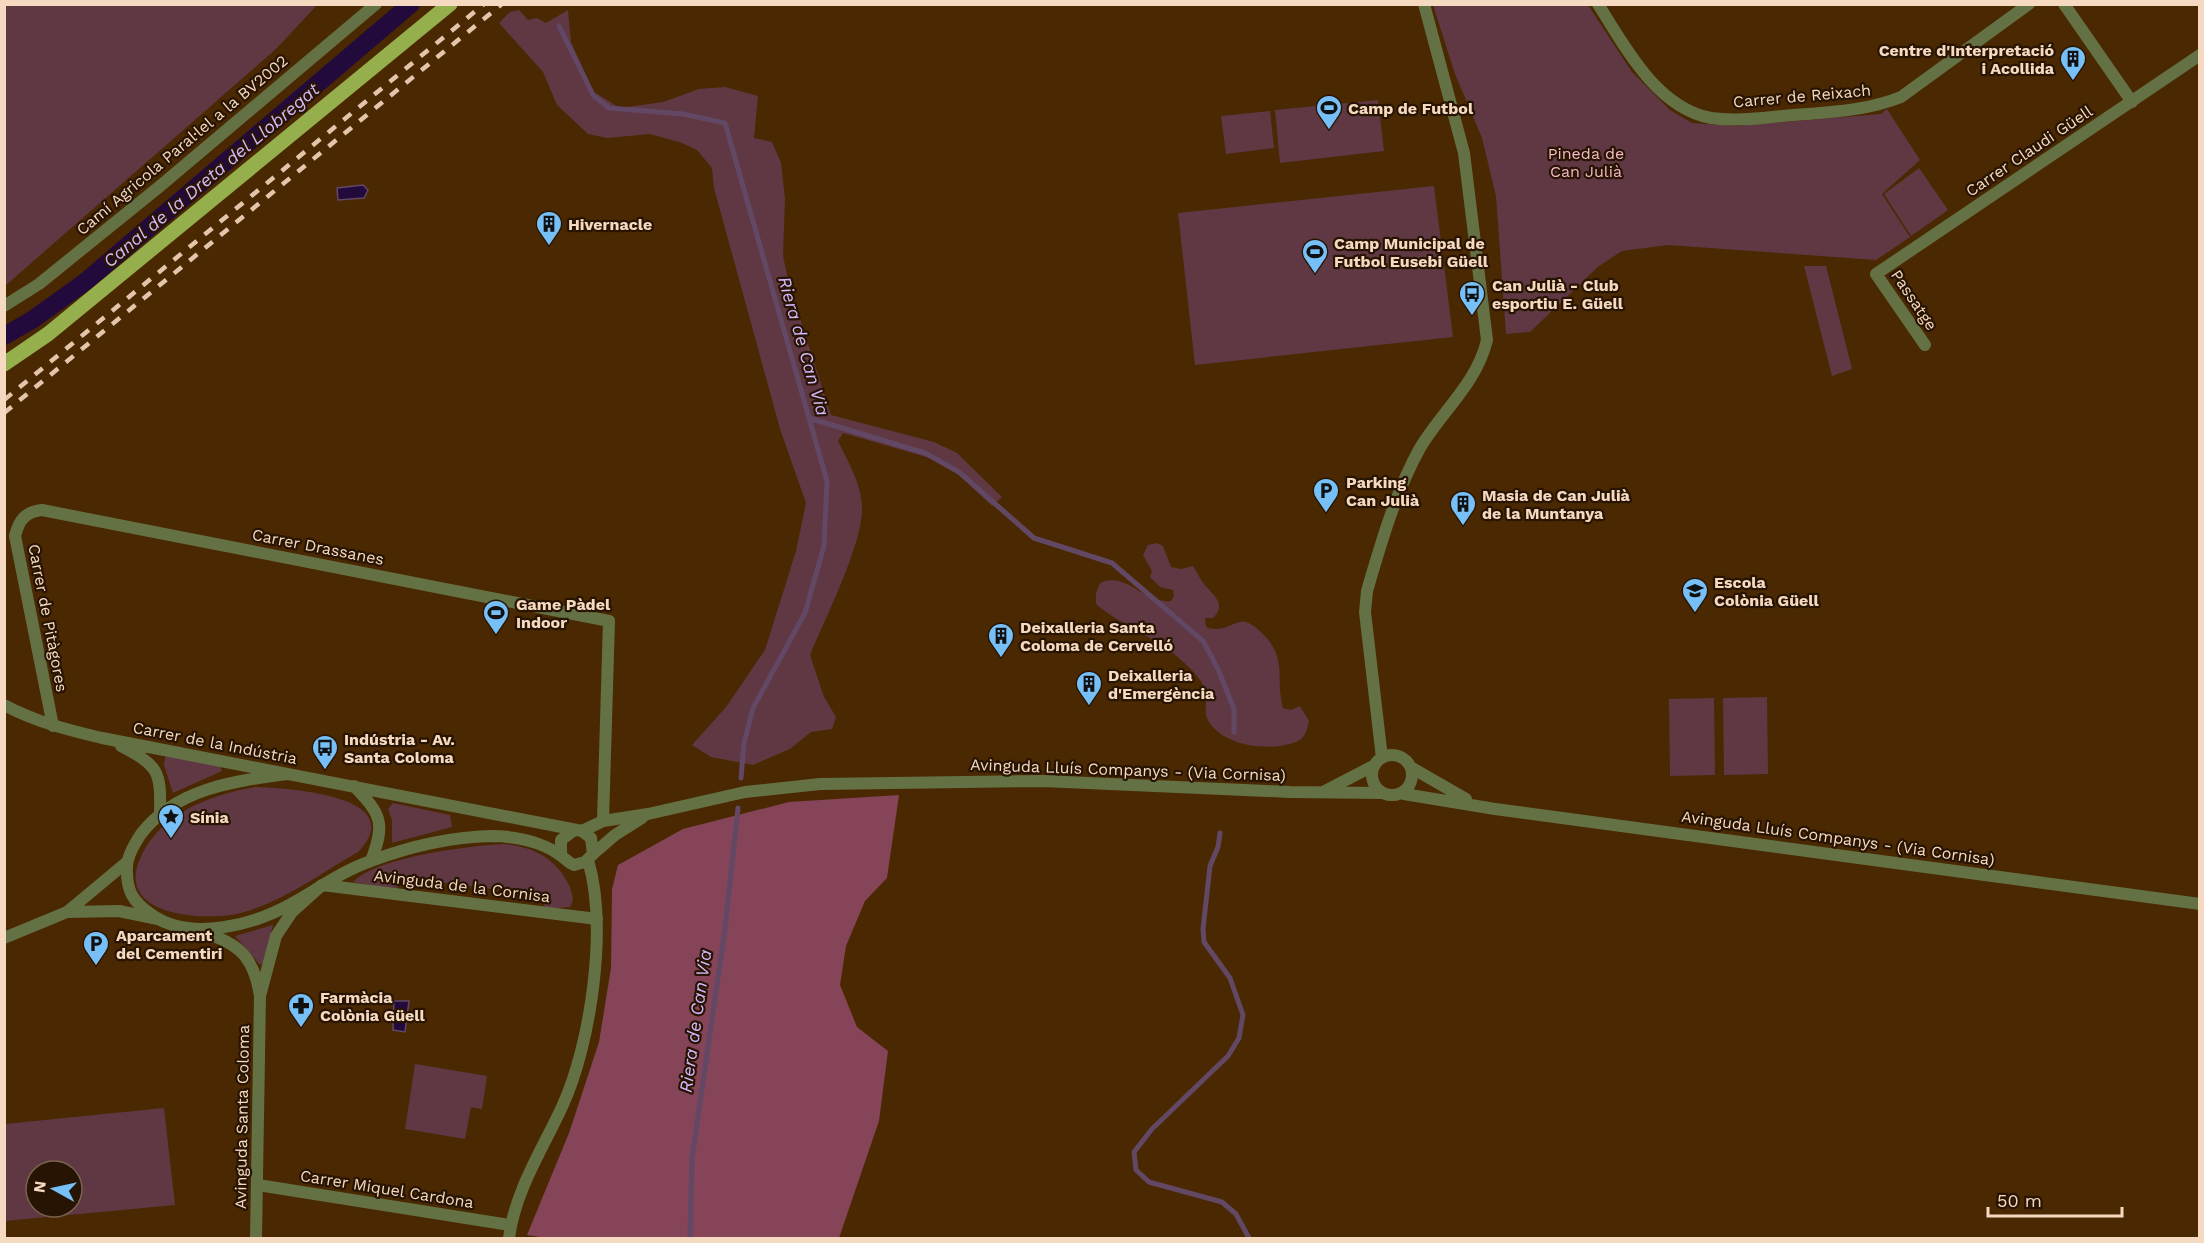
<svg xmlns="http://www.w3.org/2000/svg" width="2204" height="1243" font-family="'Work Sans',sans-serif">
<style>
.green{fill:#5f3843;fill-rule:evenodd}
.forest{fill:#854458}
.water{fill:#230a3c;stroke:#624864;stroke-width:1.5}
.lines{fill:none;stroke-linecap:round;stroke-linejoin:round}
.stream{stroke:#624864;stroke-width:5}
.canal{stroke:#230a3c;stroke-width:18}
.minor{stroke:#647144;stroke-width:12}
.tertiary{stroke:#647144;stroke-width:12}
.primary{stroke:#95af4d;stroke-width:15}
.rail{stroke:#e2c6ac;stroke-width:4.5;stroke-dasharray:10 10;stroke-linecap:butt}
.labels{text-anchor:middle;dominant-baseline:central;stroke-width:4.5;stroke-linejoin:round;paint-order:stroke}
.poi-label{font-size:16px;font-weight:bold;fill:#f5d9c1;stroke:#281402;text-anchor:start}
.street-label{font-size:16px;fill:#f5d9c1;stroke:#281402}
.park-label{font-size:16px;fill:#f5b8c7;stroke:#281402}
.water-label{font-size:18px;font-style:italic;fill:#d3b8fc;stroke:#281402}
</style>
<rect width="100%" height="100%" fill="#4a2801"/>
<path class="green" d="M5,4H317V5L276,49L5,286Z
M1433,5H1588L1632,72L1670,110L1692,123L1735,126L1881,114L1887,109L1920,160L1882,194L1910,237L1876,260L1668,245L1622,251L1599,266L1530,332L1506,334L1496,196L1482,138L1455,74Z
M519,10L528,20L537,18L546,23L568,10L571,42L594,92L620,108L663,102L699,89L725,87L758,96L754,138L772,142L781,163L785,199L783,256L789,284L831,415L934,442L957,453L1002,497L992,506L959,475L930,458L843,433L838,441C848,462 863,486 862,511C861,547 825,619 810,655L824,697L836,717L832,729L811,732L790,749L753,765L711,757L692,745L726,707L765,650L796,551L806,503L780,429L714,188L712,168L697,150L682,143L650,134L607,138L588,134L557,105L543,72L499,23L510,12Z
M1378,100L1384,151L1280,163L1275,110Z
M1270,111L1274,148L1226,154L1221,116Z
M1919,168L1948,210L1911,236L1884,194Z
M1434,186L1453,337L1195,365L1178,213Z
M1804,266H1826L1852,369L1832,376Z
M1157,543L1163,546L1171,567L1181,569L1193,566C1197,572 1200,579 1204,584C1214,596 1227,604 1213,618H1205L1206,627C1225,634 1235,619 1246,622C1252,624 1258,629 1262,633C1288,659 1275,676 1283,708L1291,710L1300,706L1309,721C1307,729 1306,737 1298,741C1274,752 1229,747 1212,726C1202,713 1207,709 1206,696C1205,681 1191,669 1180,659C1156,637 1121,626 1096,604V593L1100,583C1128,571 1142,604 1171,601L1174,596L1173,590L1160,587L1150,577L1152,571L1143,555L1148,545Z
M1767,697L1768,774L1724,775L1723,698Z
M1714,698L1715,775L1670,776L1669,699Z
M169,756L220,766L222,771L173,793L164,765L165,757Z
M255,787C286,788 412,795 358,852C321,873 283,902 241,913C209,921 120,918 138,864C155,815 209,795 255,787Z
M393,803L450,815L452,827L392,843V820L388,809Z
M503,844C532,846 556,858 569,885C572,893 575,900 570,907L544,909L546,896L400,877L397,890L353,882C377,857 468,846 503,844Z
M273,925L264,963L260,965L235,936Z
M415,1064L487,1076L482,1109L471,1107L465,1139L405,1129Z
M164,1108L175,1205L5,1221V1124ZM36,1171H72V1207H36Z"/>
<path class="forest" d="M899,795L887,878L865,901L846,946L840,985L857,1027L888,1051L879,1121L839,1238H546L527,1235L569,1133L599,1042L611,968L612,889L618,865L683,829L789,802Z"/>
<path class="water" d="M363,185L368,190L364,198L338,200L337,188Z
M394,1001H409L405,1032L393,1030Z"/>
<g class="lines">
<path class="stream" d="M559,26L593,95L609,108L683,114L725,123L827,481L824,546L805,613L753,708L744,743L741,778
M809,418L925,453L959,472L1034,538L1112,563L1203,641L1218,669L1234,709V732
M1220,833L1218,847L1210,866L1203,929L1204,942L1230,978L1243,1015L1239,1038L1228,1056L1152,1129L1134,1152L1136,1170L1149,1182L1222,1202L1236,1214L1249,1238
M690,1238L692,1158L725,929L738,808"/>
<path class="canal" d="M4,336L32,320L85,282L411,4"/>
<path class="minor" d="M1598,4C1625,47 1657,108 1711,118C1739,122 1766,117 1794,115C1831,112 1866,111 1901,97L2029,4
M2064,4L2132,102
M4,306L39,284L159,187L376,4
M1925,345L1876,274L2200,55
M53,726L15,536C19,520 25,512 42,510L609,621L603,821
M1372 775a20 20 0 1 1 40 0a20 20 0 1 1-40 0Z
M1382,758L1365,612L1367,591C1381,543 1396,491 1420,448C1442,411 1477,383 1487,340L1464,153L1424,4
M1412,768L1466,799
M1323,792L1375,765
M1404,794L1495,809L2200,904
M582,831L603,821L648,814L745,792L820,784L1043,781L1290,792L1382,793
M593,854L615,835L642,818
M67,912L119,911L158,919
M195,929C235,943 253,951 260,996L256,1238
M4,938L67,912L127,862
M260,996L276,936L292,912L322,885L597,919
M258,1185L510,1225"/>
<path class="tertiary" d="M4,705C36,722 68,730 102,738L582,831L591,838L593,854L585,862L574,865C567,862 565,858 560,855C541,841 513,836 491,836C451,837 408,847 371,861C342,871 318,889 291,904C253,925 191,942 152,915C133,902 126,891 127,867C127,856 135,843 141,834C176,788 235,781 288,774
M121,746C159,766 161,771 160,814
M354,786C381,814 386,823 371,861
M561,855V840L573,831
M509,1238C515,1191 542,1150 562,1107C591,1044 608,927 588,860"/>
<path class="primary" d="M4,364L48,334L450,4"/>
<path class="rail" d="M4,400L484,4
M4,413L502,4"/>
</g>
<defs>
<symbol id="building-pin" viewBox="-11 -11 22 30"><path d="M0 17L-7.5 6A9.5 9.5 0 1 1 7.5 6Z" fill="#76c0f7" stroke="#281402"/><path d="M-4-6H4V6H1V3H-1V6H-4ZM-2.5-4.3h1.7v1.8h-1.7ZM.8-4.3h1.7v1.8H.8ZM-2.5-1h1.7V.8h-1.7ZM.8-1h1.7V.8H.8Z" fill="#111"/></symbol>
<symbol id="stadium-pin" viewBox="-11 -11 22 30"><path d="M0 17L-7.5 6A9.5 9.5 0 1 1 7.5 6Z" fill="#76c0f7" stroke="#281402"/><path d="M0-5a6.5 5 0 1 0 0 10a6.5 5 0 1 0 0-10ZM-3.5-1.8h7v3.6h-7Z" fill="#111"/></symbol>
<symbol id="bus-pin" viewBox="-11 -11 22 30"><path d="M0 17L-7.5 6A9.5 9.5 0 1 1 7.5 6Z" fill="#76c0f7" stroke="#281402"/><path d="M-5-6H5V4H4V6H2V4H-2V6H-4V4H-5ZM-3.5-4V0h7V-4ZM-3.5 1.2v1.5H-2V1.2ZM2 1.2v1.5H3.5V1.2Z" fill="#111"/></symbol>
<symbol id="parking-pin" viewBox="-11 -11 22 30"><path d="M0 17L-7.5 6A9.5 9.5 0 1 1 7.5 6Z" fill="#76c0f7" stroke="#281402"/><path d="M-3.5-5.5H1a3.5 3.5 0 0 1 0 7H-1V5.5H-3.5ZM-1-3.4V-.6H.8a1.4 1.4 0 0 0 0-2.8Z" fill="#111"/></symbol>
<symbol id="school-pin" viewBox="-11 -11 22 30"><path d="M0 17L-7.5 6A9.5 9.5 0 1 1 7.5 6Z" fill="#76c0f7" stroke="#281402"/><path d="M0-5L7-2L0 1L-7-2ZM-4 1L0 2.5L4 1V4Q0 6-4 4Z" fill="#111"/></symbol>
<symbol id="sight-pin" viewBox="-11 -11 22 30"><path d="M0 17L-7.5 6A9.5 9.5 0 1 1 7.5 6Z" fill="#76c0f7" stroke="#281402"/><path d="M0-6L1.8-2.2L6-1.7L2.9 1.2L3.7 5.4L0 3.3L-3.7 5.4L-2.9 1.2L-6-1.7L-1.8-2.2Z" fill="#111"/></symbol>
<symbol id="pharmacy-pin" viewBox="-11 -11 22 30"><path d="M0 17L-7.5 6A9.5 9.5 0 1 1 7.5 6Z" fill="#76c0f7" stroke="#281402"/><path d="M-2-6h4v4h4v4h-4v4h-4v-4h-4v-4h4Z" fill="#111"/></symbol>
</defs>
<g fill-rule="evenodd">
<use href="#building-pin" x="2058" y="44" width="30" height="40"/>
<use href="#stadium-pin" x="1314" y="93" width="30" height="40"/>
<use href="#building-pin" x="534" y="209" width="30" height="40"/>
<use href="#stadium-pin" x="1300" y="237" width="30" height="40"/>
<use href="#bus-pin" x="1457" y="279" width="30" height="40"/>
<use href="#parking-pin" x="1311" y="476" width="30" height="40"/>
<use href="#building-pin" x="1448" y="489" width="30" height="40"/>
<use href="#school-pin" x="1680" y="576" width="30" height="40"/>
<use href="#stadium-pin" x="481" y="598" width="30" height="40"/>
<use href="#building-pin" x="986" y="621" width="30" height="40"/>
<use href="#building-pin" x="1074" y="669" width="30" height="40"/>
<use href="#bus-pin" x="310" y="733" width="30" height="40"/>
<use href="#sight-pin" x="156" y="802" width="30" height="40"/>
<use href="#parking-pin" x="81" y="929" width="30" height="40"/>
<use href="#pharmacy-pin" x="286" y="991" width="30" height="40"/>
</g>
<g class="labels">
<g class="poi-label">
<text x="2054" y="50" text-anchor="end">Centre d'Interpretació<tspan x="2054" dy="18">i Acollida</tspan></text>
<text x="1348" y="108">Camp de Futbol</text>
<text x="568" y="224">Hivernacle</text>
<text x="1334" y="243">Camp Municipal de<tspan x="1334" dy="18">Futbol Eusebi Güell</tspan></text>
<text x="1492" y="285">Can Julià - Club<tspan x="1492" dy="18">esportiu E. Güell</tspan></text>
<text x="1346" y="482">Parking<tspan x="1346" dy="18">Can Julià</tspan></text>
<text x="1482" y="495">Masia de Can Julià<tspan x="1482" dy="18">de la Muntanya</tspan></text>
<text x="1714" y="582">Escola<tspan x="1714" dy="18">Colònia Güell</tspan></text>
<text x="516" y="604">Game Pàdel<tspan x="516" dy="18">Indoor</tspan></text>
<text x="1020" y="627">Deixalleria Santa<tspan x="1020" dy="18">Coloma de Cervelló</tspan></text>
<text x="1108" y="675">Deixalleria<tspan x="1108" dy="18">d'Emergència</tspan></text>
<text x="344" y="739">Indústria - Av.<tspan x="344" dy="18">Santa Coloma</tspan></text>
<text x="190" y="817">Sínia</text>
<text x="116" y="935">Aparcament<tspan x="116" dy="18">del Cementiri</tspan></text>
<text x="320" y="997">Farmàcia<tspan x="320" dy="18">Colònia Güell</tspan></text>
</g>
<g class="street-label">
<text transform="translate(1802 96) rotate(-5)">Carrer de Reixach</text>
<text transform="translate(182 145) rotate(-40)">Camí Agricola Paral·lel a la BV2002</text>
<text transform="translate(2029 151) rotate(-34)">Carrer Claudi Güell</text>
<text transform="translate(1914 300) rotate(56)">Passatge</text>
<text transform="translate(318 547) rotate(11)">Carrer Drassanes</text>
<text transform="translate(48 618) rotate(79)">Carrer de Pitàgores</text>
<text transform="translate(215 743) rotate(11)">Carrer de la Indústria</text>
<text transform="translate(1128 770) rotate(2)">Avinguda Lluís Companys - (Via Cornisa)</text>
<text transform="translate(1838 838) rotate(8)">Avinguda Lluís Companys - (Via Cornisa)</text>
<text transform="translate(462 886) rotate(7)">Avinguda de la Cornisa</text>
<text transform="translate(242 1117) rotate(-89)">Avinguda Santa Coloma</text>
<text transform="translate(387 1189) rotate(9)">Carrer Miquel Cardona</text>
</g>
<g class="park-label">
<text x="1586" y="153">Pineda de<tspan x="1586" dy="18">Can Julià</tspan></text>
</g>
<g class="water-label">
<text transform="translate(211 175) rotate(-40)">Canal de la Dreta del Llobregat</text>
<text transform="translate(804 346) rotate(74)">Riera de Can Via</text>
<text transform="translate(695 1021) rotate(-82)">Riera de Can Via</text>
</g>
</g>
<rect width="2204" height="1243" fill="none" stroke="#f5d9c1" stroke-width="12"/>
<g transform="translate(54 1189) rotate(278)"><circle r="28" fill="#281402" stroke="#7a634e" stroke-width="1.5"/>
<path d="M0-4.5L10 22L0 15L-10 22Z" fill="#76c0f7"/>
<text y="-9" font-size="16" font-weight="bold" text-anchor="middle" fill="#f5d9c1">N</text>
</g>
<path d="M1988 1207v9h134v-9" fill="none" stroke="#f5d9c1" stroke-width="3"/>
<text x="1997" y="1207" font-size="18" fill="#f5d9c1" stroke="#281402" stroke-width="4.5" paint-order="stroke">50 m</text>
</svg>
